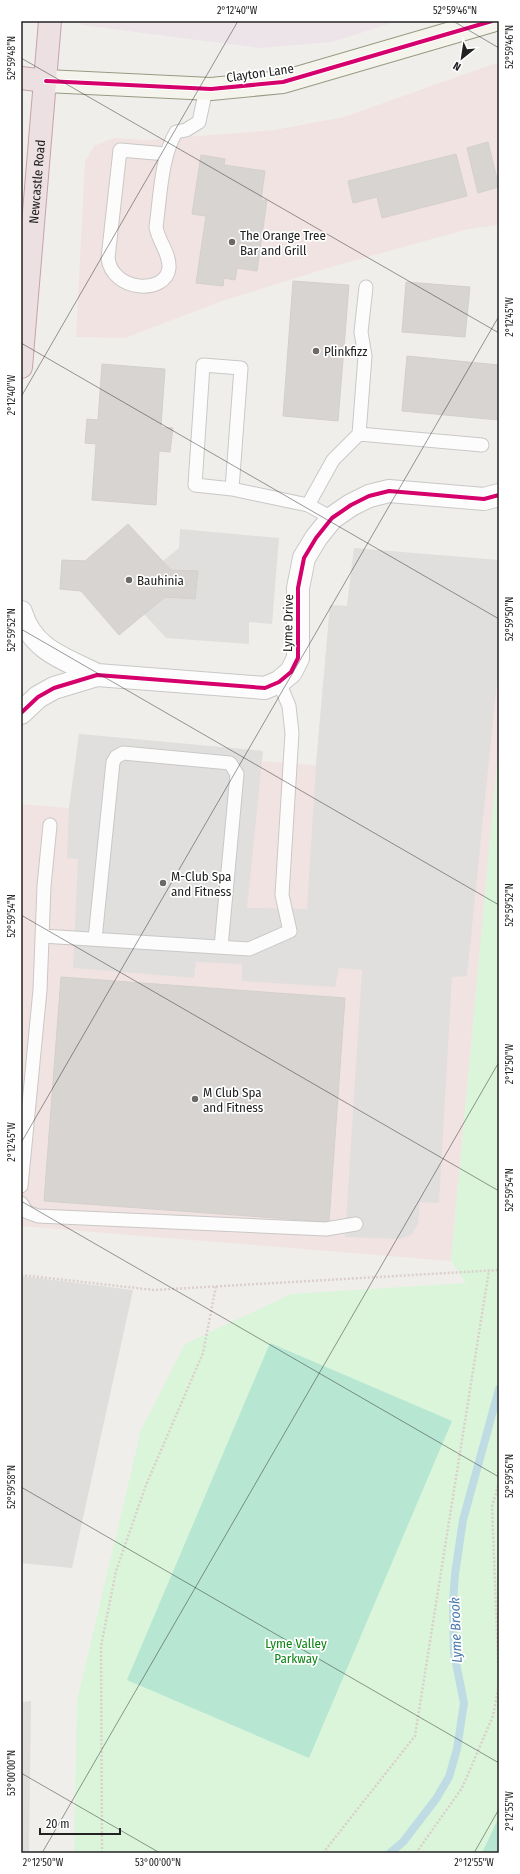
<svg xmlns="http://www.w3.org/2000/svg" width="520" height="1874" font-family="'Fira Sans Condensed',sans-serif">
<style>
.residential{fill:#dfdedc}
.commercial{fill:#f1e3e1}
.industrial{fill:#ede4e9}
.park{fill:#daf5da}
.pitch{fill:#b7e6d2}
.parking{fill:#e0dfde}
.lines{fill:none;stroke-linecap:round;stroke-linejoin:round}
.stream{stroke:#bfdbe3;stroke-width:8}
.building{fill:#d7d4d2;stroke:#d3d0cc}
.lane-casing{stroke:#c9c8c7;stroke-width:15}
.street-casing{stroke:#c9c8c7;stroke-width:24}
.secondary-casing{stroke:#999a82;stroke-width:24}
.highway-casing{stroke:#c5a2ac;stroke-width:24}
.path{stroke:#dccecd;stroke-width:2.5;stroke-dasharray:2 2;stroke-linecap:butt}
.lane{stroke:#fdfcfc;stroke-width:13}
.street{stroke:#fdfcfc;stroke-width:22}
.secondary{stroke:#f4f4ed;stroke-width:22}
.highway{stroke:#ece0e2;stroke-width:22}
.cycleway-casing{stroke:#fff;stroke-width:6}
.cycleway{stroke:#d6006c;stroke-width:4}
.ticks{fill:none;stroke:#222;stroke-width:1;stroke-opacity:0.45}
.poi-dot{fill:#6a6968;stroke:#fff;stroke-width:1.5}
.labels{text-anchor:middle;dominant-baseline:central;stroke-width:3.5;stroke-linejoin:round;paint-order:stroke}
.street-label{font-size:13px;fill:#222;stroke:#fff}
.poi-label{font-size:13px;fill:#222;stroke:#fff;text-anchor:start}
.park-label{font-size:13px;fill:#0c8416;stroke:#fff}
.water-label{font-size:14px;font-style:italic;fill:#4a7aab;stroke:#fff}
.neatline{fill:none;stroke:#222;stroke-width:1.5}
.ticks-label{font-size:10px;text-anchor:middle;fill:#222}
</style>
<rect width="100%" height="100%" fill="#f0eeeb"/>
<path class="residential" d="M21,1276L133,1290L72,1568L21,1563Z
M31,1701L29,1853H21V1702Z"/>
<path class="commercial" d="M499,62V225L468,229L328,268L222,301L125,338L76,337L85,162L94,146L114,138L145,140L274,130L344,117Z
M354,548L499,562V744L451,1261L21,1226V804L69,808L79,734L263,751L261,761L316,765L330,605L347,606Z"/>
<path class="industrial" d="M81,21H398L332,42L259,48L81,25Z"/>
<path class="park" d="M499,744V1853H74L77,1701L141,1430L185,1344L291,1294L466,1283L451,1261Z"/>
<path class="pitch" d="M270,1343L452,1421L309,1758L127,1680Z
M499,1817V1853H482Z"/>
<path class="parking" d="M180,529L279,538L272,624L249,622V644L166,638L144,614L165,597L195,599L198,571L171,570L163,561L179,548Z
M354,548L499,560V662L467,976L452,977L439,1203L420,1202L418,1224L411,1235L400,1239L345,1237L362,970L339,968L335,987L242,981V964L196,962L194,978L73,968L78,859L67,858L69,808L79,734L263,751L247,908L307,909L316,765L330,605L347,606Z"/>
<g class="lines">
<path class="stream" d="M390,1853L403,1842L436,1799L449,1777L457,1749L464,1703L454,1653L453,1603L455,1574L463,1520L499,1389"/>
</g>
<path class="building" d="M488,142L499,187L478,193L467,148Z
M456,154L467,196L382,218L377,197L353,203L348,181Z
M201,155L225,159L224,165L265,171L261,200H267L257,271L237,268L235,280L224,278L223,286L196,283L206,216L192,214Z
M293,281L349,285L338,421L283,416Z
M406,282L470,287L465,337L402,332Z
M407,356L499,365V420L402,411Z
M102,364L165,369L161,427L173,428L170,452L159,451L156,505L92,500L96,444L85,443L87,419L98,420Z
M128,524L171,570L198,571L195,599L165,597L119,635L81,591L60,589L62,560L85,561Z
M61,977L345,998L329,1222L44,1201Z"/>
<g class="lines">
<defs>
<path id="lane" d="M167,154L120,150L108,258C112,292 166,295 169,268C170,253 158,241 156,227C160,199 161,157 176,132L186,130L199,122L206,89
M359,434L365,356L361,332L366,287
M232,489L241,368L203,365L195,485L232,489L308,505
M332,518L308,505L333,460L359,434L482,445
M42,936L249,949L290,931L282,895L292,733L289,706L279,682
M95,939L113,762L116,757L123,753L230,763L237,774L221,947
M21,1186L40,990L44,886L50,825
M21,1203L27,1212L38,1216L326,1229L356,1224"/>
<path id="street" d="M21,612C32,650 65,659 97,675
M21,713L38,697L54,688L97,675L265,688L279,682L291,672L298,658V588L304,558L316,538L332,518L351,505L369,496L389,491L484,499L499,495"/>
<path id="secondary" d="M46,81L211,89L283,82L492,21"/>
<g id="highway">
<path d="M21,78L46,81"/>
<path id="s1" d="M21,367L50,21"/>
</g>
</defs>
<use href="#lane" class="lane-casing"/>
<use href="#street" class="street-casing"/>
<use href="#secondary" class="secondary-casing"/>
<use href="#highway" class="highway-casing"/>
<path class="path" d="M21,1275L154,1290L499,1270
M102,1853L101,1646L116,1571L146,1485L203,1353L216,1286
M323,1853L415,1736L489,1270
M416,1853L462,1788L493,1716L499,1684L492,1506L499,1483"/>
<use href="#lane" class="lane"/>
<use href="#street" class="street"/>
<use href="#secondary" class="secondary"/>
<use href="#highway" class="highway"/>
<defs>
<path id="cycleway" d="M46,81L211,89L283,82L492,21
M21,713L38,697L54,688L97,675L265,688L279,682L291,672L298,658V588L304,558L316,538L332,518L351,505L369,496L389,491L484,499L499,495"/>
</defs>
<use href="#cycleway" class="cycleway-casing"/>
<use href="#cycleway" class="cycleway"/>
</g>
<path class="ticks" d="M453,21L499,48M21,58L499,333M21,343L499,619M21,397L238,21M21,629L499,905M21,915L499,1191M21,1143L499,316M21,1201L499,1477M21,1487L499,1763M21,1773L160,1853M42,1853L499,1062M474,1853L499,1809"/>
<g class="poi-dot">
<circle cx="232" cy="242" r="4"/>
<circle cx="316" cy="351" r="4"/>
<circle cx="129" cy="580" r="4"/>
<circle cx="163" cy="883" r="4"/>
<circle cx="195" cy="1099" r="4"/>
</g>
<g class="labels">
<g class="street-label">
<text transform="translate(260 73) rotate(-8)">Clayton Lane</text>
<text stroke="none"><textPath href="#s1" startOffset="186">Newcastle Road</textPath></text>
<text transform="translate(288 623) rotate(-89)">Lyme Drive</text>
</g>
<g class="poi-label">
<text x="240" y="235">The Orange Tree<tspan x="240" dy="15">Bar and Grill</tspan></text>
<text x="324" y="351">Plinkfizz</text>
<text x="137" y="580">Bauhinia</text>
<text x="171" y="876">M-Club Spa<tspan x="171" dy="15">and Fitness</tspan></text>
<text x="203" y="1092">M Club Spa<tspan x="203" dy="15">and Fitness</tspan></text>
</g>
<g class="park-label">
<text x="296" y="1643">Lyme Valley<tspan x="296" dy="15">Parkway</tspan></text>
</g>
<g class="water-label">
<text transform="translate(456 1630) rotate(-92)">Lyme Brook</text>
</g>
</g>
<rect width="520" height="1874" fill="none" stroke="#ffffff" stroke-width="44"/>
<g transform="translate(462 58) rotate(210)" stroke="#ffffff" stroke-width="3" paint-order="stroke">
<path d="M0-3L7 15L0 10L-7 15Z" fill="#222222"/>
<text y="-6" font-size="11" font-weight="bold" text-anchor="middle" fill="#222222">N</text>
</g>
<path d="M40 1828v6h80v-6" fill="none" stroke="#222222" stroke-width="2"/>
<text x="46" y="1828" font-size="12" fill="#222222" stroke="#ffffff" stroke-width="3" paint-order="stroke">20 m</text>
<rect x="22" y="22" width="476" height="1830" class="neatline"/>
<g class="ticks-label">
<text x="237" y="14">2°12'40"W</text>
<text x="455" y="14">52°59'46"N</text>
<text transform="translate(509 47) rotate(-90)" y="4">52°59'46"N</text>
<text transform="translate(11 58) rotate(-90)" y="4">52°59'48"N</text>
<text transform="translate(509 317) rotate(-90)" y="4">2°12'45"W</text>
<text transform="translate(11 395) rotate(-90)" y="4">2°12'40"W</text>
<text transform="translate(509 619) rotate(-90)" y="4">52°59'50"N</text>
<text transform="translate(11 630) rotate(-90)" y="4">52°59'52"N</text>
<text transform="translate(509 905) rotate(-90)" y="4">52°59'52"N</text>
<text transform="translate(11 916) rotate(-90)" y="4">52°59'54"N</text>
<text transform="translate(509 1064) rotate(-90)" y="4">2°12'50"W</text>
<text transform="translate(11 1142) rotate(-90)" y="4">2°12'45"W</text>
<text transform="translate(509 1190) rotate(-90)" y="4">52°59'54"N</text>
<text transform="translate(509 1476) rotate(-90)" y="4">52°59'56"N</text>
<text transform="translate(11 1487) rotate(-90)" y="4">52°59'58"N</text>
<text transform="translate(11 1773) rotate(-90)" y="4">53°00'00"N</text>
<text transform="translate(509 1811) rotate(-90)" y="4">2°12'55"W</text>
<text x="43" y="1866">2°12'50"W</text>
<text x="158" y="1866">53°00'00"N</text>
<text x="474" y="1866">2°12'55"W</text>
</g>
</svg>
